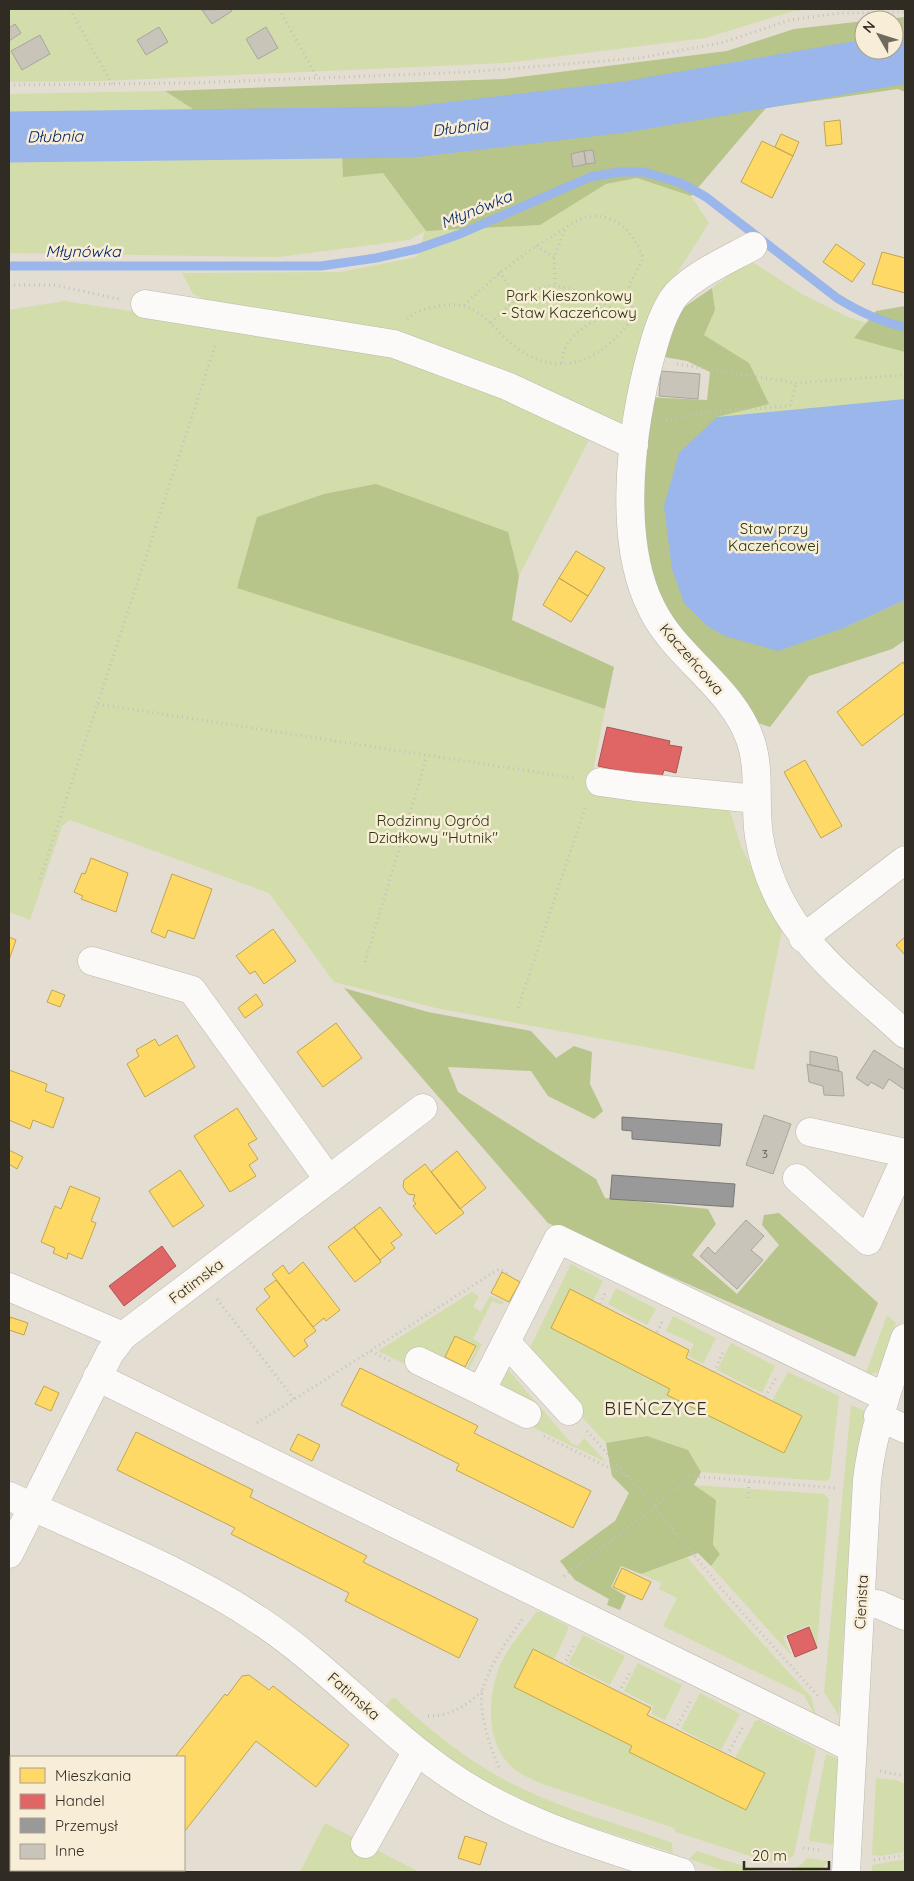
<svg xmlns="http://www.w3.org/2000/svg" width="914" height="1881" font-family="Quicksand,sans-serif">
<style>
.green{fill:#d2ddab}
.forest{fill:#b7c48a}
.water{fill:#9ab6ea}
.homes{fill:#ffd966;stroke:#c1a552}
.shops{fill:#e06666;stroke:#ab5552}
.industry{fill:#999;stroke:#7a7876}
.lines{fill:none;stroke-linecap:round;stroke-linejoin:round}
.stream{stroke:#9ab6ea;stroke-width:9}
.river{stroke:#9ab6ea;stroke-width:51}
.building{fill:#c9c4ba;stroke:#a9a59b}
.minor-casing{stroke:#bcb8ae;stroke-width:29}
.path{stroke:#c4c2be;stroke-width:3;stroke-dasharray:1 4;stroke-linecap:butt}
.minor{stroke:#fbfaf8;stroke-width:28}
.labels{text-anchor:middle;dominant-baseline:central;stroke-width:5;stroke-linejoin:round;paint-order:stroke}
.number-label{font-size:12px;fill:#565249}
.park-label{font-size:15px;fill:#2c370f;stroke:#f8eed7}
.street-label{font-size:15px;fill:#302c23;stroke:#f8eed7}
.water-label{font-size:16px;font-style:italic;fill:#042669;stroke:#f8eed7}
.quarter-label{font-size:18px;letter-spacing:1px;fill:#302c23;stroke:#f8eed7}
</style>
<rect width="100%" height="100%" fill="#e3ded1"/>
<path class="green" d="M9,9H818L793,11L705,38L505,63L102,81L9,82Z
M165,91L219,126L342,150L383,173L426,231L540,225L606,184L637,178L691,196L709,223L677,273L647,335L622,426L527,385L226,309L193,294L182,273L340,272L417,257L425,231L409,240L279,257L9,253V153L70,136L9,122V94Z
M749,260L802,294L848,317L905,336V640L892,649L809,676L770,727L708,670L637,512L749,363L704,335L715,310L712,288Z
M64,301L396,351L591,436L519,576L507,532L472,663L605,709L593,771L729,808L741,846L782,930L754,1070L667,1051L436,1008L334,982L269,893L70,820L62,826L30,920L9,912V310Z
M571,1264L603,1281L593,1301L570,1289L551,1328L670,1389L784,1452L802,1416L772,1401L788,1372L839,1396L830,1478L826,1481L701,1472L688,1450L647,1436L606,1443L526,1356Z
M616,1288L656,1309L647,1325L608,1304Z
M472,1292L479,1296L473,1307L481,1312L490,1296L504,1302L502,1305L492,1301L473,1339L482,1344L467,1372H465L477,1347L455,1336L442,1363L413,1368L378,1351Z
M887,1315L896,1323L878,1372L865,1376Z
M673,1316L716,1338L703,1364L688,1356L694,1344L666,1331Z
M731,1343L775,1366L762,1393L717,1370Z
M504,1365L571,1443L578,1446L584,1438L606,1462L526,1424L501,1383Z
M851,1405L865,1411L855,1465L839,1716L824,1692Z
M694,1485L824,1494L829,1499L817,1645L809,1625L783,1636L791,1655L711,1566L720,1554L713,1545L716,1500Z
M687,1557L722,1599L811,1697L819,1724L804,1695L663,1626L677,1598L659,1589L661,1583L641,1574Z
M536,1612H541L568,1626V1630L554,1660L632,1746L629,1752L746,1810L764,1774L735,1758L755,1721L759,1720L816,1749L794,1855L785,1862L772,1863L676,1832L674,1828C640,1817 606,1805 573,1794C555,1788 536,1783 520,1773C483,1750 486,1694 503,1659C512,1643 525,1628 536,1612Z
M583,1635L625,1656L610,1685L568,1664Z
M638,1663L682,1685L665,1720L652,1714L653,1706L624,1691Z
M700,1693L740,1714L721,1750L681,1729Z
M395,1698C434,1734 475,1767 523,1789C568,1811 620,1824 667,1841L672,1843L673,1853C615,1834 554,1818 498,1790C456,1768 421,1736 386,1706L391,1699Z
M826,1754L838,1759V1764L834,1845L810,1841L809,1838Z
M876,1778L895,1780L905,1784V1852L880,1856L872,1855Z
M325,1823L417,1871L300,1872Z
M697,1851L762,1872H727L689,1859Z
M807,1858L829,1861L819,1872H790L802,1864Z
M905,1859V1872H872V1865Z"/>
<path class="forest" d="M905,17V92L898,89L766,108L691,196L637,178L606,184L540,225L426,231L383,173L343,177L342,150L219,126L165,91L504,79L727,51L794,29L864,21V50H894V20H878Z
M712,288L715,310L704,335L749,363L769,404L717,417L846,627L905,600V640L892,649L809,676L770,727L748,720L664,617L637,512L646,397L707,400L710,372L687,361L659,356L677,312Z
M905,306V352L854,338L876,311Z
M376,484L508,532L519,576L512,620L614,667L605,709L472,663L237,588L257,517L324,494Z
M344,988L428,1012L531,1031L556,1058L574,1046L592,1052L590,1084L603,1111L594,1119L548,1096L531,1071L448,1067L458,1092L596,1179L605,1198L708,1209L716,1224L692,1255L737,1294L779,1245L762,1225L764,1215L779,1213L878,1303L855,1357L548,1223Z
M647,1436L688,1450L701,1472L694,1485L716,1500L713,1545L720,1554L711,1566L698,1553L641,1574L621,1566L611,1587L626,1596L620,1610L607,1605L609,1599L575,1580L560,1561L615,1521L629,1493L612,1476L606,1443Z"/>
<path class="water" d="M10,121L71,136L10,154Z
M905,399V600L846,627L778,651L725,636L707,626L684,603L672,569L664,506L679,453L717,417Z"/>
<path class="homes" d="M840,120L842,144L826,146L824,122Z
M781,134L799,142L793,156L775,147Z
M762,141L793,156L772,198L741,182Z
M836,244L865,264L852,282L823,262Z
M882,252L905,258V293L872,284Z
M576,551L605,568L588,596L559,578Z
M559,578L588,596L571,622L543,605Z
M903,662L905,666V713L862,746L837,712Z
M805,760L842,826L821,838L784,772Z
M91,858L128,873L116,912L81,899L83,896L74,892L82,873L85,874Z
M172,874L212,889L194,939L168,930L165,938L151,932Z
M273,929L296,961L264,984L255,971L250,974L236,956Z
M9,937L16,940L9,960Z
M905,937V955L896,945Z
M52,990L65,995L60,1007L47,1002Z
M256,994L263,1005L245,1018L238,1008Z
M336,1023L362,1058L323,1087L297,1052Z
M177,1035L195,1067L145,1097L127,1064L139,1056L136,1050L155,1039L159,1046Z
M9,1070L47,1084L45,1091L64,1098L53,1128L33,1120L30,1129L9,1120Z
M237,1108L257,1139L248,1144L258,1159L249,1165L256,1176L230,1192L194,1136Z
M9,1150L23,1157L17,1169L9,1164Z
M457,1151L486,1188L460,1209L431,1172Z
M425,1164L464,1213L436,1234L413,1206L416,1204L413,1200L415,1195L408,1194L403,1187L404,1180Z
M180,1170L204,1206L173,1227L149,1191Z
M70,1186L100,1198L91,1221L96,1223L82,1259L68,1253L67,1259L53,1253L55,1248L41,1242L55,1206L61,1209Z
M380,1207L402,1235L391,1243L395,1248L380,1260L354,1227Z
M354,1227L381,1262L355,1282L328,1247Z
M303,1262L340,1310L326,1321L324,1318L313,1327L272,1274L283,1265L289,1274Z
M502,1272L520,1282L509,1302L491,1293Z
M276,1280L316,1331L304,1340L308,1346L294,1357L256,1309L270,1297L264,1289Z
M570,1289L689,1350L686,1358L802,1416L784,1453L667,1395L670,1389L551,1328Z
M10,1317L28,1323L24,1335L9,1330Z
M455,1336L476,1346L465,1367L445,1357Z
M360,1368L478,1426L474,1433L591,1491L573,1528L456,1470L459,1464L341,1405Z
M44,1386L59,1393L51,1411L35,1404Z
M136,1432L253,1490L250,1497L367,1556L363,1562L478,1619L459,1658L345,1601L349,1593L231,1534L235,1528L117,1470Z
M298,1434L320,1445L312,1461L290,1450Z
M622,1568L651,1582L642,1600L613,1587Z
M533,1649L651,1708L647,1715L765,1773L746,1810L629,1752L632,1746L514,1687Z
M249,1675L269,1690L273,1686L349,1745L316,1787L256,1741L184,1832V1757H175L225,1694L227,1696L242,1676Z
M465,1836L487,1843L480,1865L458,1858Z"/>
<path class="shops" d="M607,727L670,741L669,745L682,747L676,773L664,770L661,780L598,766Z
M162,1246L176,1266L124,1306L109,1286Z
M809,1627L817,1648L795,1657L787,1636Z"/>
<path class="industry" d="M622,1117L722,1124L720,1146L632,1139V1131L622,1130Z
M612,1175L735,1184L733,1207L610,1199Z"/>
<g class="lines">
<path class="stream" d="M9,266H321L376,258L417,249L460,234L590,177L619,172H644L681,183L706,197L837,298C858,311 880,322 905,327"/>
<path class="river" d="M9,137L412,132L625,107L905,58"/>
</g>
<path class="building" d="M231,9L232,11L212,24L202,10Z
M15,24L21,33L9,41V28Z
M159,27L168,42L146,55L137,40Z
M266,27L278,48L258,59L246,39Z
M40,35L50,54L22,70L11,51Z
M593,150L595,163L586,164L584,151Z
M584,151L586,164L573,167L571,154Z
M661,371L700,374L698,399L659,396Z
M874,1050L905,1070V1090L889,1079L883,1089L871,1082L868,1086L856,1078Z
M810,1051L837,1057L839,1071L810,1065Z
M807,1064L842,1072L844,1096L824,1095L823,1086L809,1082Z
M764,1115L791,1124L773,1174L746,1165Z
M746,1220L764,1236L751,1250L763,1260L737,1289L700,1256L708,1247L715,1254Z"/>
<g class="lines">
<defs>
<path id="minor" d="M753,246C730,259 686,278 672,300C659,321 653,347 647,370C630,440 618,543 652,609C676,658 731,686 750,739C761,769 754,805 759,836C774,930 841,975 905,1034
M145,304L394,344L507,386L634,445
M600,782L635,787L756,799
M803,938L905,860
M92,961L192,990L329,1180
M810,1132L905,1153
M797,1178L868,1241L905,1159
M9,1287L123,1336
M419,1361L481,1391L506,1342
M97,1377L852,1748
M481,1391L527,1414
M569,1411L506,1342L558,1239L885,1397
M878,1416L905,1429
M9,1496C92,1535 184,1570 260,1621C329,1667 383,1730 451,1776C519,1823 603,1847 681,1872
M9,1554L110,1353L123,1336L423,1108
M862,1601L880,1605L905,1616
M365,1844L417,1751
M846,1872L867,1480C873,1430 889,1385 905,1338"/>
</defs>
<use href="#minor" class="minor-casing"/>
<path class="path" d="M70,9L112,84
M279,9L318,79
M9,85L190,83L469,72L639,58L721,43L790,20L840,13L905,12
M536,246L554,257
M499,272L518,297
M555,284L554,258L565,229
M9,285H54L119,299
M464,305C492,279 519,256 551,237C561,231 571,223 581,219C612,208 635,232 643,259L629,285L633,316
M407,319C416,311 427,308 439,306C482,298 491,331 521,351C564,379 601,358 629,323
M491,323C548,262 570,288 633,318
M562,363C562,335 595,319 617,311
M677,364L796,383L905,375
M666,420L710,412L790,406L796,383
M98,704L574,778
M40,879L216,343
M365,962L427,756
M518,1008L586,805
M217,1299L294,1399
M600,1304L605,1293
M657,1332L663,1320
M371,1351L392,1362
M714,1372L724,1350
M765,1397L777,1376
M257,1423L499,1269L509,1274
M587,1431L655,1507L724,1592L818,1696
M544,1436L626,1476
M748,1498L749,1482
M564,1576L655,1507L690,1476L836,1488
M564,1665L575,1643
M619,1692L631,1671
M428,1716C451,1716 466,1706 482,1691
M675,1729L692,1699
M727,1755L744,1725
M499,1767C490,1748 477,1708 483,1688C491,1663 508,1639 523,1618
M880,1771L905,1776
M803,1848L820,1850
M874,1860L905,1855"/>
<use href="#minor" class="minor"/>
</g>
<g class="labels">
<g class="number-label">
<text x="765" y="1153">3</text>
</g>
<g class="park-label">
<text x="569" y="295">Park Kieszonkowy<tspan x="569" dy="17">- Staw Kaczeńcowy</tspan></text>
<text x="774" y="528">Staw przy<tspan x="774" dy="17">Kaczeńcowej</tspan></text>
<text x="433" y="820">Rodzinny Ogród<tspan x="433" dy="17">Działkowy "Hutnik"</tspan></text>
</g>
<g class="street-label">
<text transform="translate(692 659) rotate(49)">Kaczeńcowa</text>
<text transform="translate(196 1281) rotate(-37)">Fatimska</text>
<text transform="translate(861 1602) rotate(-87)">Cienista</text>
<text transform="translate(354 1696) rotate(41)">Fatimska</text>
</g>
<g class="water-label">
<text transform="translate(460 127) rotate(-7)">Dłubnia</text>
<text transform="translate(55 136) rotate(-1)">Dłubnia</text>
<text transform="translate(476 209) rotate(-22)">Młynówka</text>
<text x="83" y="251">Młynówka</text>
</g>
<g class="quarter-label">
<text x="656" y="1408">BIEŃCZYCE</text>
</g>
</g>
<rect width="914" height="1881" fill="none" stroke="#302c23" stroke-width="20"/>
<rect x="10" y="1756" width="175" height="115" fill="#f8eed7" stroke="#a8a08f"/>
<rect x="20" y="1768" width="25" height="15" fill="#ffd966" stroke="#a8a08f"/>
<text x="55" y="1781" font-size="15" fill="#302c23">Mieszkania</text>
<rect x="20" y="1794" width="25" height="15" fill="#e06666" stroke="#a8a08f"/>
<text x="55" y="1806" font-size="15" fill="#302c23">Handel</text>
<rect x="20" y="1818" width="25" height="15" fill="#999999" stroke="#a8a08f"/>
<text x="55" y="1831" font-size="15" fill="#302c23">Przemysł</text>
<rect x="20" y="1844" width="25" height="15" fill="#c9c4ba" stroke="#a8a08f"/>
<text x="55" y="1856" font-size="15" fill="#302c23">Inne</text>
<g transform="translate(879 35) rotate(309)"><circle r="24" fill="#f8eed7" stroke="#a8a08f"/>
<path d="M0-4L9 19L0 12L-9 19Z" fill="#6f6a60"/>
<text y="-8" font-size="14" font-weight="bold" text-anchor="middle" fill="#302c23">N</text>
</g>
<path d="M744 1861v8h85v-8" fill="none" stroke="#302c23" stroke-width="2.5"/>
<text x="752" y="1861" font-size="15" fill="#302c23" stroke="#f8eed7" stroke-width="4" paint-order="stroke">20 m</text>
</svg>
